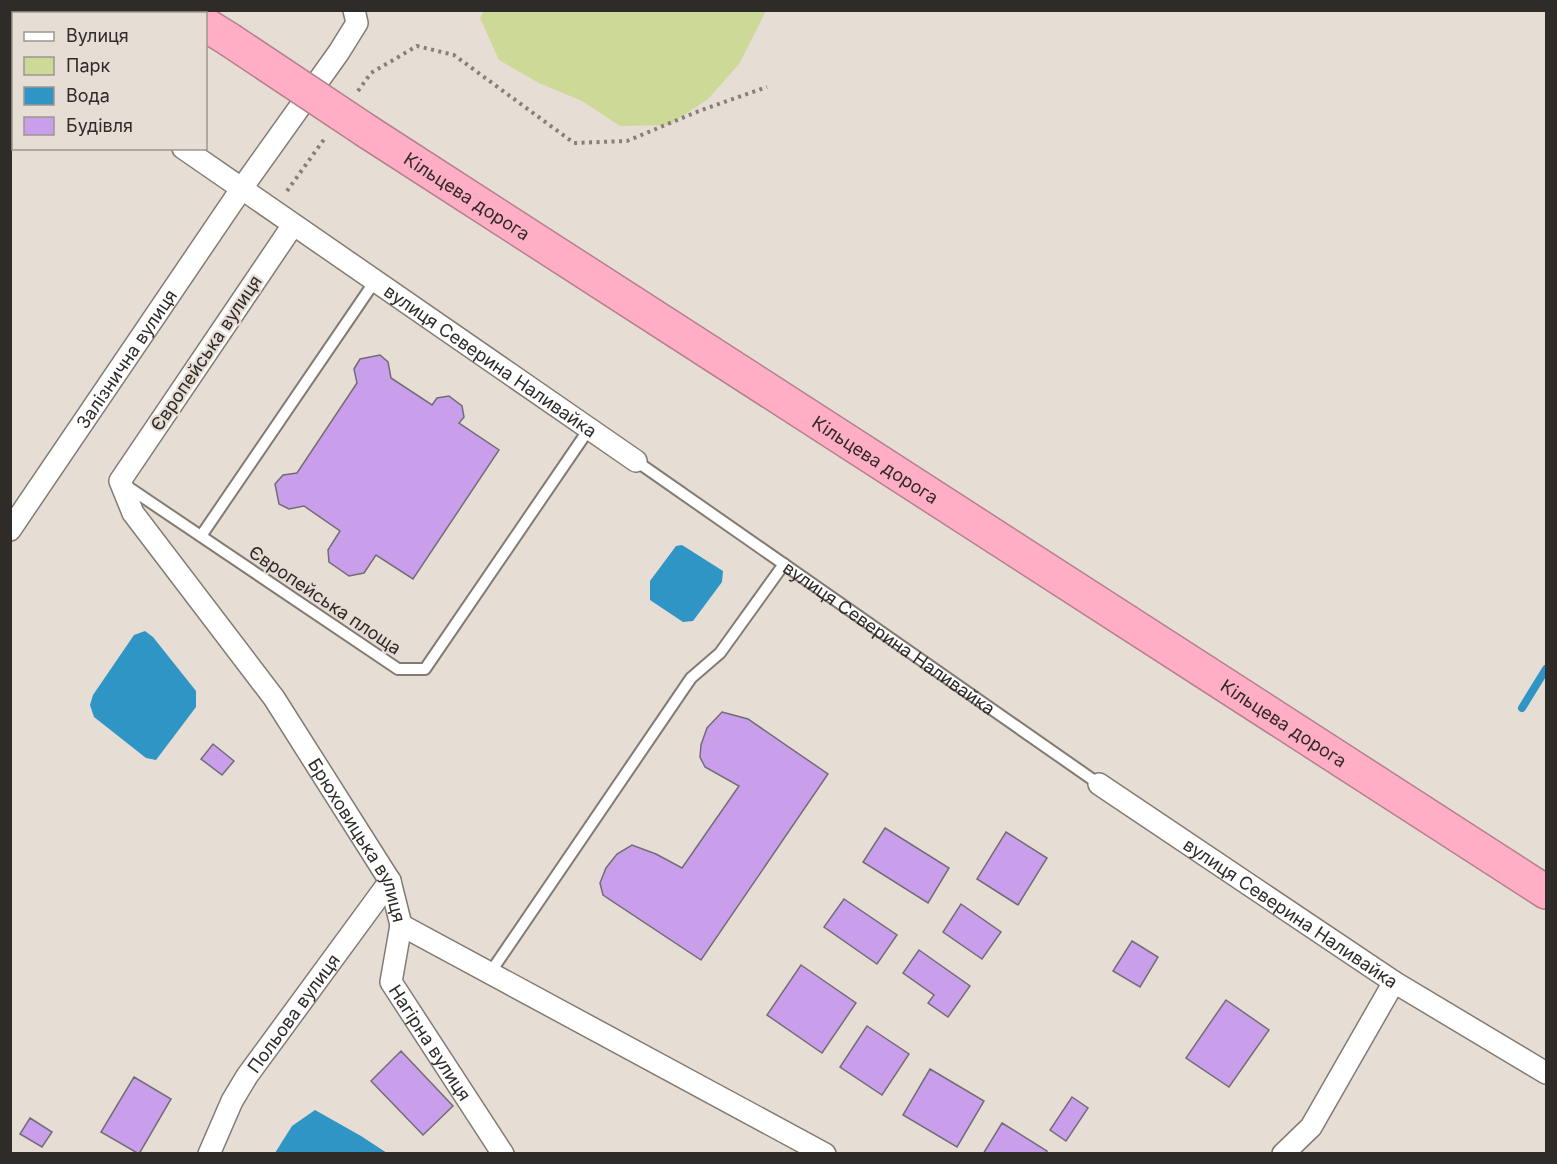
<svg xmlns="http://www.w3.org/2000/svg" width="1557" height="1164" font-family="Inter,sans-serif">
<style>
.green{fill:#cdd996}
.water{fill:#2f95c4}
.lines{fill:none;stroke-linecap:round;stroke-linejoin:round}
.stream{stroke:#2f95c4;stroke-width:8}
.building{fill:#c99fec;stroke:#716d76;stroke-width:1.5}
.lane-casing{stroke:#837b73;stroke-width:14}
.street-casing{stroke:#837b73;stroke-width:24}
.highway-casing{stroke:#b6808e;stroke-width:36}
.path{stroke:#867f79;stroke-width:4;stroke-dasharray:3 4.5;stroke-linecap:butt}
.lane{stroke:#fff;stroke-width:10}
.street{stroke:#fff;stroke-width:21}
.highway{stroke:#ffaec5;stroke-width:33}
.highway-bridge-casing{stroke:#b6808e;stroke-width:36;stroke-linecap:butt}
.highway-bridge{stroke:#ffaec5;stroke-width:33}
.labels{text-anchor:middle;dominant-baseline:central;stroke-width:4.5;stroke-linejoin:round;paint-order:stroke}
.street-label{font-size:18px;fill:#2f2b28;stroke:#e6ddd4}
</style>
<rect width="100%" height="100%" fill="#e6ddd4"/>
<path class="green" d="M484,11V10L766,11L739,64L708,99L669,125L620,126L582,101L539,83L499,60L480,18Z"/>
<path class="water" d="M682,545L723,571L722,582L693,621L683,622L650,600V581L676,546Z
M145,631L153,637L196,691V707L156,760L146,758L94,717L90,705L93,695L134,635Z
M315,1110L361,1136L387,1153H275L292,1126Z"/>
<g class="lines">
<path class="stream" d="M1522,708L1546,669"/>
</g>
<path class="building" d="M380,355L388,362L391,378L432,405L437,398L449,396L462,406L464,417L459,423L499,450L413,579L376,555L364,573L349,576L329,562L328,550L340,531L304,506L289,509L279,504L275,484L283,475L297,473L357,383L354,369L360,359Z
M722,712L748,719L828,774L701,960L603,895L600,883L606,868L617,854L632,845L656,854L682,868L739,786L705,767L700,757L701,745L707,728Z
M213,744L234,761L222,775L201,759Z
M885,828L949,868L928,903L863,862Z
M1006,832L1047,858L1018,905L977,879Z
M844,899L897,935L877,964L824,927Z
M961,904L1001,932L982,959L943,932Z
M1132,941L1158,957L1140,987L1113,971Z
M919,950L970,986L948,1017L928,1003L934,995L903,973Z
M801,965L856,1003L822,1053L767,1015Z
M1226,1000L1269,1030L1229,1087L1186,1058Z
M867,1026L909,1054L882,1095L840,1067Z
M401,1051L453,1106L423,1135L371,1081Z
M930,1069L984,1101L957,1147L903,1115Z
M134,1077L171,1099L139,1154L101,1132Z
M1072,1097L1088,1108L1066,1141L1050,1130Z
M30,1118L52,1132L42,1147L20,1134Z
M1002,1123L1047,1151L1046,1154H983Z"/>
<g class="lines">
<defs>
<g id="lane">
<path id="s1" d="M636,461L1099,784"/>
<path d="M125,485L398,669H425L589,429"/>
<path d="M201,536L375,281"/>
<path d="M490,973L691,678L720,653L784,564"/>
</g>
<g id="street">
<path d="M10,34L14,36"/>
<path id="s2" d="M183,148L636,461"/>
<path id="s3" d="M293,225L120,481L133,513L274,698L390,881L401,925L825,1154"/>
<path id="s4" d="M10,530L242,188L339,52L357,23L354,10"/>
<path id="s5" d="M1099,784L1394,982L1546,1073"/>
<path id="s6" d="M401,925L391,982L503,1154"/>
<path id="s7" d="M209,1154L232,1101L247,1076L390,881"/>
<path d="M1283,1154L1311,1127L1394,982"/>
</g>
<g id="highway">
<path d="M206,25L230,40"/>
<path id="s8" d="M368,132L1546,892"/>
</g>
</defs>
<use href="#lane" class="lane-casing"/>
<use href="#street" class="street-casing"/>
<use href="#highway" class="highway-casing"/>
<path class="path" d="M358,91L371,73L417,46L454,55L574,143L627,141L699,111L767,87
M287,191L325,138"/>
<use href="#lane" class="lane"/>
<use href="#street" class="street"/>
<use href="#highway" class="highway"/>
<defs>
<path id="highway-bridge" d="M230,40L368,132"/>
</defs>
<use href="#highway-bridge" class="highway-bridge-casing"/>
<use href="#highway-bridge" class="highway-bridge"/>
</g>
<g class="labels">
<g class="street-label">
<text stroke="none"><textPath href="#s8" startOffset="118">Кільцева дорога</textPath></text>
<text transform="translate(206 353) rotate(-56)">Європейська вулиця</text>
<text stroke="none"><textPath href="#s4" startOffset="207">Залізнична вулиця</textPath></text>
<text stroke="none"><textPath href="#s2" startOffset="374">вулиця Северина Наливайка</textPath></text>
<text stroke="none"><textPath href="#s8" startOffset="604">Кільцева дорога</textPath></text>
<text transform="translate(325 600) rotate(34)">Європейська площа</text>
<text stroke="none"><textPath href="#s1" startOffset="309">вулиця Северина Наливайка</textPath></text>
<text stroke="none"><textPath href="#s8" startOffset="1090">Кільцева дорога</textPath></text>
<text stroke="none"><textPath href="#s3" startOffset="742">Брюховицька вулиця</textPath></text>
<text stroke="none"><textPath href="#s5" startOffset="231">вулиця Северина Наливайка</textPath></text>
<text stroke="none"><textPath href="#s7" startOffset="165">Польова вулиця</textPath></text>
<text stroke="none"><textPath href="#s6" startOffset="130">Нагірна вулиця</textPath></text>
</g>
</g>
<rect width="1557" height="1164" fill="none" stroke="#2f2b28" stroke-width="24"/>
<rect x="12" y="12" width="195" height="138" fill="#e6ddd4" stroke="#9d968f" stroke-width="1.5"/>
<rect x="24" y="32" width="30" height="9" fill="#ffffff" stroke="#9d968f" stroke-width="1.5"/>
<text x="66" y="42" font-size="18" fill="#2f2b28">Вулиця</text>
<rect x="24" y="57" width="30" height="18" fill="#cdd996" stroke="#9d968f" stroke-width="1.5"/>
<text x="66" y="72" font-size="18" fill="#2f2b28">Парк</text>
<rect x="24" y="87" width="30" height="18" fill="#2f95c4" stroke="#9d968f" stroke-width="1.5"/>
<text x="66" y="102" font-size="18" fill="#2f2b28">Вода</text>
<rect x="24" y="117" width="30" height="18" fill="#c99fec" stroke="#9d968f" stroke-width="1.5"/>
<text x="66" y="132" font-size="18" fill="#2f2b28">Будівля</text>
</svg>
